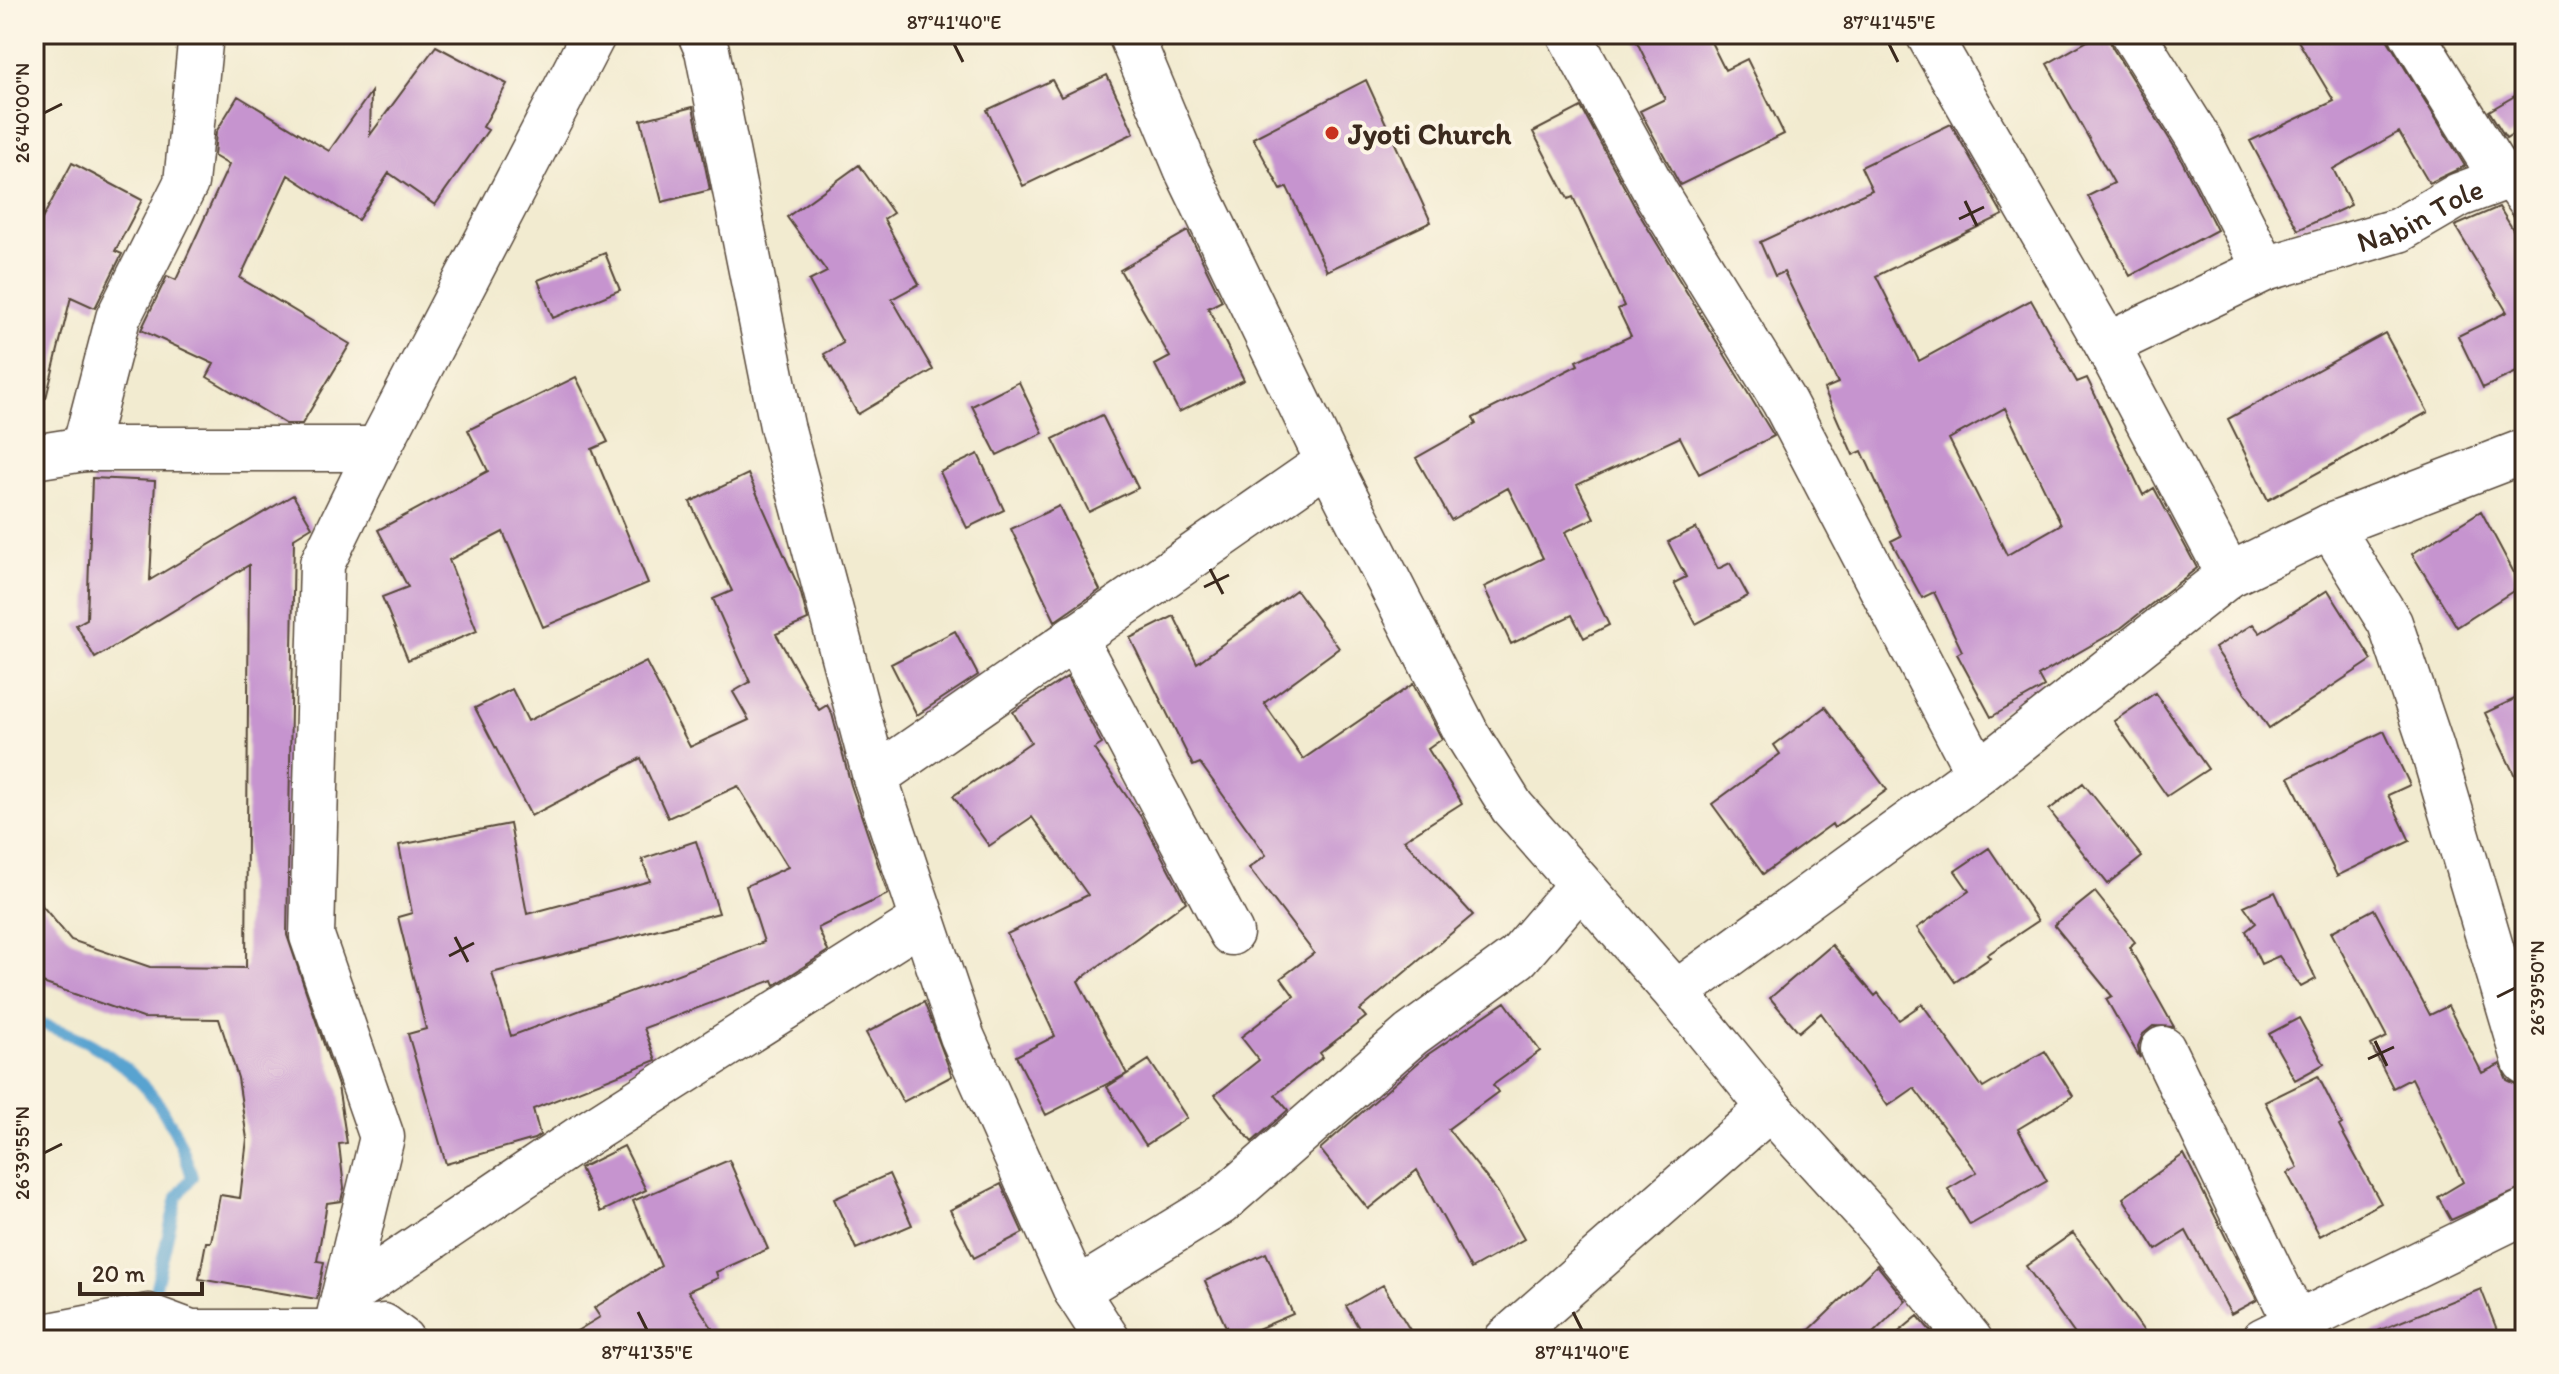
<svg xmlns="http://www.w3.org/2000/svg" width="2559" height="1374" font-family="Itim,sans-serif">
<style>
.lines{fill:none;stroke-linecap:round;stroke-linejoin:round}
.stream{stroke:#58a3d0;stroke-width:12}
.building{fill:#c694cf;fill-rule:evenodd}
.lane-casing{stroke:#564739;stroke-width:27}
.street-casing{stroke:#564739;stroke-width:47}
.lane{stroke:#fff;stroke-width:24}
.street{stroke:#fff;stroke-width:44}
.ticks{fill:none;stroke:#3b2a1e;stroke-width:3}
.poi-dot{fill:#c8321e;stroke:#fcf5e5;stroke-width:3}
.labels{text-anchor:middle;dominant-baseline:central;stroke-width:8;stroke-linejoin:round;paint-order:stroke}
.poi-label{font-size:30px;font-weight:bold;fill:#3b2a1e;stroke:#fcf5e5;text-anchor:start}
.street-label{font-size:30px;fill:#3b2a1e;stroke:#fcf5e5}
.neatline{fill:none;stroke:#3b2a1e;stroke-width:3}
.ticks-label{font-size:20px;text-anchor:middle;fill:#3b2a1e}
</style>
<rect width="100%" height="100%" fill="#fcf5e5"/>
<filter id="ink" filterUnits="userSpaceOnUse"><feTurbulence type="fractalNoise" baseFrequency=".0125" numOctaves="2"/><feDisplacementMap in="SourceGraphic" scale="16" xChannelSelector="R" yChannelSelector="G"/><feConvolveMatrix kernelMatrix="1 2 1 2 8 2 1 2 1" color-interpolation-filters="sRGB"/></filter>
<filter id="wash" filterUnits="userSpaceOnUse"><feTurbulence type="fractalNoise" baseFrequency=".006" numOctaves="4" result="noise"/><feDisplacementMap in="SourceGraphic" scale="32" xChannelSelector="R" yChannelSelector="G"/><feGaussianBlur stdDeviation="1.8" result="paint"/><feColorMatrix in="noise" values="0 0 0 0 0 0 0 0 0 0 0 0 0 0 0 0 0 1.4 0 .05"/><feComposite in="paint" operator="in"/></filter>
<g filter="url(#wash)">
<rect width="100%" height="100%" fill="#f2ebd0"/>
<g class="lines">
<path class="stream" d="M34,1020C52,1029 73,1034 91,1044C146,1076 175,1118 192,1177L177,1197L154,1295"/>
</g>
<g id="blocks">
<path class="building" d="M1633,34H1707L1725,70L1747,59L1784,134L1680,185L1640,111L1665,99Z
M2100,34H2108L2112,47L2177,151L2217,230L2130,276L2088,196L2114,183L2047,64Z
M2294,34H2384L2465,166L2429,183L2399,132L2333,169L2351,205L2298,230L2250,141L2334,101Z
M436,46L507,84L483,127L488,130L435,205L389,173L358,220L288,175L240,278L350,344L302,424H286L207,377L214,364L141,330L167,276L176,280L229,165L214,156L216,132L238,96L329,151L371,92L370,135Z
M1107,75L1134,133L1023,186L987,110L1052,80L1061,97Z
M1366,80L1431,222L1327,271L1287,187L1281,190L1253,138Z
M2525,90V126L2506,138L2489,111Z
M693,107L710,190L662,202L641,120Z
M1581,107L1635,207L1774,436L1699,474L1680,437L1577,485L1594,518L1565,532L1609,625L1584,638L1572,615L1511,644L1484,587L1543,558L1508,488L1451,520L1416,458L1476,424L1473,418L1578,365L1576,361L1631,336L1618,309L1624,306L1573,197L1568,199L1533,132Z
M1951,124L2003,215L1876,276L1919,361L2031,300L2077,382L2087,378L2143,495L2154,488L2197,568L2121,628L2038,676L2044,687L1991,717L1957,654L1962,651L1934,592L1922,598L1891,541L1901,536L1862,451L1853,455L1824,389L1838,383L1784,272L1775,276L1760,242L1872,190L1861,167ZM2005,408L2061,524L2007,555L1949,439Z
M72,163L142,200L115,251L122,254L95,308L71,297L46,398L34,397V234Z
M859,165L893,213L884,219L919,284L892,299L933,370L858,414L824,354L843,343L809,281L827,272L787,217Z
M2499,207L2525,249V368L2483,388L2458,336L2507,312L2455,226Z
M1188,231L1222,301L1208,308L1244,380L1179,412L1155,365L1170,357L1120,270Z
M605,253L620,290L553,318L538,280Z
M2385,333L2428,412L2268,500L2228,419Z
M576,377L608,442L592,449L648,583L543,627L503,532L449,560L477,631L408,660L382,597L408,587L378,530L488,471L468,430Z
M1019,382L1043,433L997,455L972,406Z
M1102,415L1138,488L1089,512L1053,439Z
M978,454L1004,510L967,528L940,472Z
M748,474L800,590L808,620L776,634L819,710L827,705L832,714L851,785L888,894L818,928L828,951L775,985L773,980L644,1028L656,1060L533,1109L540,1135L534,1139L446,1164L408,1034L426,1029L398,917L412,913L399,845L510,824L527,914L650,881L642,859L696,841L719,913L492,973L511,1036L764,942L746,886L788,867L738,786L668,818L641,758L531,816L475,708L512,689L528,721L646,662L690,747L749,720L733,692L750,682L713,599L732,591L690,502Z
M92,478L155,481L150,580L293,495L312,527L294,538L287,935L338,1086L347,1143L339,1144L344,1188L341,1201L327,1203L317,1261L324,1262L317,1299L199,1279L206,1242H211L220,1195L240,1198L247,1139L238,1078L219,1019L143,1018L34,980V896L71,940L150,967L246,968L249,565L95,658L76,625L87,619Z
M1059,506L1100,590L1055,621L1011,529Z
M2481,511L2521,586L2457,627L2412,554Z
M1696,528L1718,569L1730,563L1748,596L1696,624L1674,583L1686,577L1668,542Z
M1296,590L1339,648L1264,703L1303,759L1413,684L1442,739L1428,749L1462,803L1404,840L1473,915L1360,1010L1366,1017L1320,1053L1323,1057L1275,1095L1288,1110L1252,1142L1215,1095L1259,1060L1241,1037L1294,996L1281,978L1314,953L1249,868L1266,855L1200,763L1193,766L1130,638L1174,616L1197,663Z
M2328,590L2372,660L2269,728L2215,648L2253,624L2260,633Z
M955,631L978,675L917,715L891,664Z
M1067,677L1102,744L1094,749L1141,817L1186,902L1078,981L1127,1074L1046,1115L1016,1056L1055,1036L1007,934L1088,895L1032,817L989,846L953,796L1031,742L1013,712Z
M2155,693L2208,769L2167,796L2114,721Z
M2525,694V797L2485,713Z
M1825,707L1887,790L1834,828L1832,824L1763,874L1712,804L1780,754L1774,745Z
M2384,731L2410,785L2388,795L2410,841L2337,876L2289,777Z
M2083,783L2142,857L2108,884L2049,810Z
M1989,848L2038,921L1987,955L1990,958L1955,982L1917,928L1969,891L1955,871Z
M2095,892L2135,942L2129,947L2174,1027L2153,1026L2143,1034L2138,1046L2140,1058L2106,999L2112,996L2054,925Z
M2275,892L2316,979L2301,987L2279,956L2261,964L2246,931L2256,923L2244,906Z
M2374,909L2430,1015L2448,1006L2482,1073L2500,1064L2507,1080L2520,1086L2525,1097V1187L2451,1220L2438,1197L2463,1182L2412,1078L2393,1088L2371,1045L2387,1037L2331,932Z
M1832,945L1875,996L1878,993L1899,1020L1922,1004L1983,1088L2045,1051L2073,1096L2018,1129L2047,1181L1970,1225L1948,1189L1977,1172L1914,1088L1888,1106L1821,1013L1799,1032L1770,998Z
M924,1002L952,1076L903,1102L866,1033Z
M1505,1002L1540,1051L1493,1085L1498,1092L1448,1129L1497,1191L1524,1239L1471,1269L1417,1170L1368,1209L1320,1149L1427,1055Z
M2299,1018L2324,1064L2295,1080L2269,1034Z
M1149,1060L1187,1118L1146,1145L1107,1087Z
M2318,1076L2342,1124L2339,1126L2381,1203L2320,1236L2287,1173L2298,1168L2265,1102Z
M624,1146L646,1190L601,1212L580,1168Z
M2184,1154L2257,1300L2231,1314L2186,1231L2156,1250L2123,1198Z
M729,1160L768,1249L716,1272L718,1278L688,1291L720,1340H562L600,1317L594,1308L661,1266L633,1201Z
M889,1174L912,1225L856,1249L834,1199Z
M1001,1184L1023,1233L974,1258L950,1210Z
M2073,1233L2099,1268L2150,1340H2079L2026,1266Z
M1266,1253L1293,1314L1232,1340L1205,1281Z
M1877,1265L1906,1301L1866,1340H1799Z
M1383,1285L1416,1340H1366L1346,1306Z
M2481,1289L2501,1340H2359L2358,1339Z
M1918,1316L1938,1340H1889Z"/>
</g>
</g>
<g filter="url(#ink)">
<use href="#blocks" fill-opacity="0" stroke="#564739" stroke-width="2"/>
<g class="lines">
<defs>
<path id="lane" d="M2502,179L2525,211"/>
<g id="street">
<path d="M201,34L186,183L118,318L84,449H378"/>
<path d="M1130,34L1188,173L1328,462L1468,736L1512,807L1676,993L1770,1108L1874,1222L1970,1340"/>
<path d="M1569,34L1657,195L1784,402L1978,773"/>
<path d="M1928,34L2107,345L2229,575"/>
<path d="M2133,34L2199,139L2265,269"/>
<path id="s1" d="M2107,345L2265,269L2399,230L2459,195L2502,179L2412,34"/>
<path d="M34,457L84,449"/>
<path d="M2330,526L2390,623L2432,748L2525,1062"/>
<path d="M1074,637L1231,933"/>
<path d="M875,777L1328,462"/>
<path d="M923,920L962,1036L1076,1291L1108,1340"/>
<path d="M1676,993L1978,773L2229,575L2330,526L2525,451"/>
<path d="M2163,1049L2296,1324"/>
<path d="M1076,1291L1220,1203L1411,1035L1518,957L1579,886"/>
<path d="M343,1298L580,1138L923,920L875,777L782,426L707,50L700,34"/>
<path d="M34,1338L148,1316L191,1332H333L383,1326L402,1340"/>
<path d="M333,1340L382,1137L312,936L322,564L378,449L594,34"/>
<path d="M1506,1340L1770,1108"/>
<path d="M2263,1340L2525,1212"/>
</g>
</defs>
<use href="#lane" class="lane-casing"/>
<use href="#street" class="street-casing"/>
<use href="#lane" class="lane"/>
<use href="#street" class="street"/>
</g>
</g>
<path class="ticks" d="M954,44L963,62M1889,44L1898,62M44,113L62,104M1965,201L1977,226M1959,219L1984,207M1210,569L1223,594M1204,587L1229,575M455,937L468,962M449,956L474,943M2497,997L2515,988M2375,1041L2387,1066M2368,1059L2394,1047M44,1153L62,1144M638,1312L647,1330M1573,1312L1582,1330"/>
<circle class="poi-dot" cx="1332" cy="133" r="8"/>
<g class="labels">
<g class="poi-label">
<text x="1348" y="133">Jyoti Church</text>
</g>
<g class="street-label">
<text stroke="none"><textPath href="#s1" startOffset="340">Nabin Tole</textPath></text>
</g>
</g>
<rect width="2559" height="1374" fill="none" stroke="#fcf5e5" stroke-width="88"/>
<path d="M80 1282v12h122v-12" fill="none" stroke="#3b2a1e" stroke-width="4"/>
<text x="92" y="1282" font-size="24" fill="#3b2a1e" stroke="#fcf5e5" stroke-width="6" paint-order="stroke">20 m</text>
<rect x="44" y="44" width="2471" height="1286" class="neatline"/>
<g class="ticks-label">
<text x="954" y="29">87°41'40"E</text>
<text x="1889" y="29">87°41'45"E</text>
<text transform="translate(22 113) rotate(-90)" y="7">26°40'00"N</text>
<text transform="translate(2537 988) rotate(-90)" y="7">26°39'50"N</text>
<text transform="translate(22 1153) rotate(-90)" y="7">26°39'55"N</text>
<text x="647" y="1359">87°41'35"E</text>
<text x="1582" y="1359">87°41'40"E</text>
</g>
</svg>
